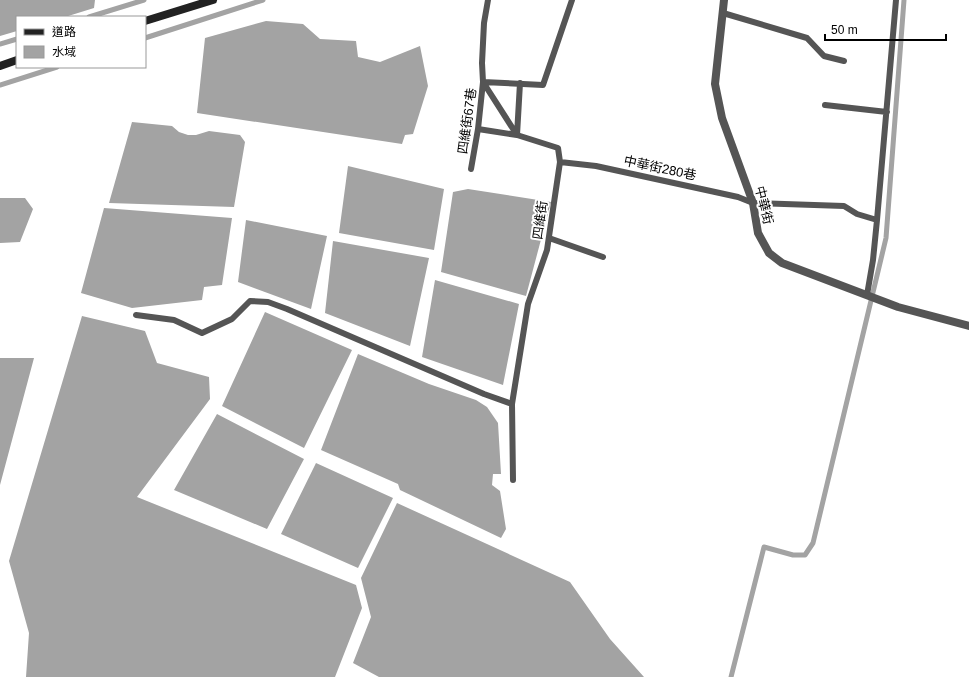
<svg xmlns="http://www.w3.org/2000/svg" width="969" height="677" font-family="Helvetica,'Noto Sans TC',sans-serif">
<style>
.water{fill:#a3a3a3}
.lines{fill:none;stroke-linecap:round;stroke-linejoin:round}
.stream{stroke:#a3a3a3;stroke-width:5}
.service{stroke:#555;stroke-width:6}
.minor{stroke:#555;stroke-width:8}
.secondary{stroke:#222;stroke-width:8}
.labels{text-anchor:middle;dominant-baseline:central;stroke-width:4;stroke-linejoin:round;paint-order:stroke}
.street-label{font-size:13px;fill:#000;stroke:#fff}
</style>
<rect width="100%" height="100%" fill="#fff"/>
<path class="water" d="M0,0H95L94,8L65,17H17V31L0,36Z
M266,21L303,24L320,39L356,41L358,57L380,62L420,46L428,86L413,134L405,135L402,144L197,113L205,38Z
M132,122L172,126L179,132L188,135H196L209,131L240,135L245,142L234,207L109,203Z
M348,166L444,189L434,250L339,233Z
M468,189L551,202L526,296L441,272L453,192Z
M0,198H25L33,209L20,242L0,243Z
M104,208L232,218L222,285L204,287L202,300L132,308L81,293Z
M246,220L327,236L311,309L238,282Z
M333,241L429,258L410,346L325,313Z
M435,280L519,304L503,385L422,357Z
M265,312L352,350L304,448L222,406Z
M82,316L145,331L157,363L209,377L210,399L137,497L356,585L362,608L335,677H26L29,633L9,561Z
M358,354L429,384L476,400L487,407L498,423L501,474H493L492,485L500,491L506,529L501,538L400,490L398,484L321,450Z
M0,358H34L0,485Z
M217,414L304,459L267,529L174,490Z
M316,463L393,498L358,568L281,534Z
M397,503L570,582L610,639L644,677H379L353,663L371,617L361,578Z"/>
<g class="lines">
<path class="stream" d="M89,17L144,0
M145,38L263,0
M0,44L17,39
M0,85L57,67
M731,677L764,547L793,555H805L813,543L886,238L904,0"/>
<path class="service" d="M488,0L484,23L482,63L483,82L517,135L558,148L560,162L547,250L528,304L512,404L513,480
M723,13L807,38L824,56L844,61
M825,105L887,112
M478,129L517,135L520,83
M560,162L596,166L738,197L753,203L844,206L857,214L877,220
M471,169L478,129L483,82L543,85L572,0
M549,238L603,257
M867,295L873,260L877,220L896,0
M136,315L174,320L202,333L232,319L250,301L268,302L287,309L484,394L512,404"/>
<path class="minor" d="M724,0L715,84L722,118L753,203L758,233L769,253L782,263L898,307L969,326"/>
<path class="secondary" d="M145,21L213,0
M0,66L17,60"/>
</g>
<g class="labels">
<g class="street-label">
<text transform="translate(467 121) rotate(-82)">四維街67巷</text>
<text transform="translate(660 168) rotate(12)">中華街280巷</text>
<text transform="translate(764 205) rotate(76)">中華街</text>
<text transform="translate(540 220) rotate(-82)">四維街</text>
</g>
</g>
<rect x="16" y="16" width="130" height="52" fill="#ffffff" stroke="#999999"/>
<rect x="24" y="29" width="20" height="6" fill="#222222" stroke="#999999"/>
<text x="52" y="36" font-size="12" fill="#000000">道路</text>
<rect x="24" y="46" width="20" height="12" fill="#a3a3a3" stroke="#999999"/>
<text x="52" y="56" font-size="12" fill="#000000">水域</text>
<path d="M825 34v6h121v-6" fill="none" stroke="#000000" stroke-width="2"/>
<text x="831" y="34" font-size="12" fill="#000000" stroke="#ffffff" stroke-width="3" paint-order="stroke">50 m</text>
</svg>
